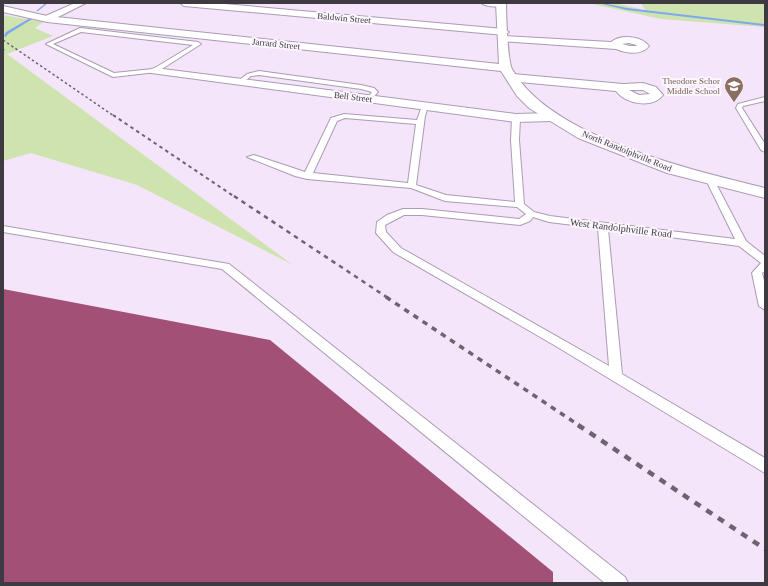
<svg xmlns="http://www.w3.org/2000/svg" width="768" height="586" font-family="'Times New Roman',serif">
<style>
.green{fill:#cfe3ae}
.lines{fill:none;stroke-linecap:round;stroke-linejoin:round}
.stream{fill:#7ea7f2;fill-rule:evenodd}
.building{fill:#a35076}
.service-casing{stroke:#aa9cb1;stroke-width:2}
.minor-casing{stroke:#aa9cb1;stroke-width:2}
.tertiary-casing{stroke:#aa9cb1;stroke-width:2}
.service{fill:#fff;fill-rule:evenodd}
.minor{fill:#fff;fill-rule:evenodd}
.tertiary{fill:#fff;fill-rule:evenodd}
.rail-far4{stroke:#6d6471;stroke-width:1.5;stroke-dasharray:2.5 2.5;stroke-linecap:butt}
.rail-far3{stroke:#6d6471;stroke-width:2;stroke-dasharray:3.5 3.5;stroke-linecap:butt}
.rail-far2{stroke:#6d6471;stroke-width:2.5;stroke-dasharray:4.5 4.5;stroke-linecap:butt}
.rail-far1{stroke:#6d6471;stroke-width:3.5;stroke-dasharray:5.5 5.5;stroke-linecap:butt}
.rail{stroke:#6d6471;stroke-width:4.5;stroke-dasharray:7 7;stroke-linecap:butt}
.labels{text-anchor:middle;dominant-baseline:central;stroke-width:4;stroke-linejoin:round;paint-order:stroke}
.far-street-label{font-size:9px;fill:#3f3942;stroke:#fcf6fe}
.far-education-label{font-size:9px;fill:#785e54;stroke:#fcf6fe;text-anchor:end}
.street-label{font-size:10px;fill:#3f3942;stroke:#fcf6fe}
</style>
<rect width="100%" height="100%" fill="#f4e5fb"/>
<path class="green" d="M588,3H614L645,10L641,3H765V27L661,19Z
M3,15L43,22L35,28L53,36L7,54L293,265L137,185L31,153L3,161Z"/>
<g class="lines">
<path class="stream" d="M46,3H48L38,11H36Z
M598,3H602L627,8L765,24V26L627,10Z
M32,17L34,18L8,34L6,37L4,36L6,32Z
M3,49H5V50L3,51Z"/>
</g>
<path class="building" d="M3,289L270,340L553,572V583H3Z"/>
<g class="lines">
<defs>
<path id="service" d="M80,28L198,42L201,44L157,72L113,77L46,44ZM81,32L193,45L153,69L114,73L53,44Z
M259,71L361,85L374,88L378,92L370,101L367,99L372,92L361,89L259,75L251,76L242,83L237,82L247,74Z
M765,97V101L743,106L742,108L765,144V152L761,150L736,108L738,104Z
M425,104L428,106L425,116L416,185L446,195L515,202L511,140L512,118L516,116L520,118L519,140L524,204L534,212L550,216L735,239L706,180L707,178H713L746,241L765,256V271L762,273L765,284V310L759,306L752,273L761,263L739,246L608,229L622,374L765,458V473L554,345L393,252L376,233L377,222L387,215L403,209H422L519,219L526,214L517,207L445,201L411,188L307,179L295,176L247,157L254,155L305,172L331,118L344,114L417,120L422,106ZM345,118L416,124L408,183L313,173L337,121ZM404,215H422L520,225L530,221L533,217L549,222L598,228L609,366L401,248L386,232L385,225Z
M3,226L229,264L625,577L628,583H605L222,269L3,232Z"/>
<path id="minor" d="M75,3H86L50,21H44L41,18Z
M180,3H213L504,29L509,32L504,35L184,6Z
M481,3H506V4C501,8 486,7 481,3Z
M504,36L611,42C621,34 641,36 649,46C641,56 626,53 616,49L500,41L499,39ZM629,43L636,45L637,46H630L622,44Z
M155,68L516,114L552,113L557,114L559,117L557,120L552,121L516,122L151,73L149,71L151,69Z
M513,74L623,84L643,83L656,87L663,95C653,109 625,104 616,91L509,81L507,78L509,75ZM629,90H643L650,94L639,95Z"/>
<path id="tertiary" d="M496,3H506C506,15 508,62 512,69C550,138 693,170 765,188V198L667,173L578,138L529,108L517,96L501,71L47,22L3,12V6L47,16L499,64Z"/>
</defs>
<use href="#service" class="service-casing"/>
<use href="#minor" class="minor-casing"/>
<use href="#tertiary" class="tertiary-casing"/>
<use href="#service" class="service"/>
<use href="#minor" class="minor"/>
<use href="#tertiary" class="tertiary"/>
<path class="rail-far4" d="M3,40L114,116"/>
<path class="rail-far3" d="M113,115L235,197"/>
<path class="rail-far2" d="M234,196L388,298"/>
<path class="rail-far1" d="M386,297L580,426"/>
<path class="rail" d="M578,425L765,549"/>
</g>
<defs>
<symbol id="school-pin" viewBox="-11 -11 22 30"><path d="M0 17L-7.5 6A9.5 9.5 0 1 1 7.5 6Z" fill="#8d6e63" stroke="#fcf6fe"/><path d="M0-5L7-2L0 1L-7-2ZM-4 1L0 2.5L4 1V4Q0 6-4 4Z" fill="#fff"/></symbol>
</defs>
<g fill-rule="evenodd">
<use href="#school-pin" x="723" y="75" width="22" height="30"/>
</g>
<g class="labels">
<g class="far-street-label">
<text transform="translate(344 18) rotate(5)">Baldwin Street</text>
<text transform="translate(276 44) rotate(6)">Jarrard Street</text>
<text transform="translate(353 97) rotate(7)">Bell Street</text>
<text transform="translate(627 151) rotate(22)">North Randolphville Road</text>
</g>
<g class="far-education-label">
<text x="720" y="81">Theodore Schor<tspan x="720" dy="10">Middle School</tspan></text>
</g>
<g class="street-label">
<text transform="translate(621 228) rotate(7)">West Randolphville Road</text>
</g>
</g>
<rect width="768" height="586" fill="none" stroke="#3f3942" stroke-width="8"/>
</svg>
